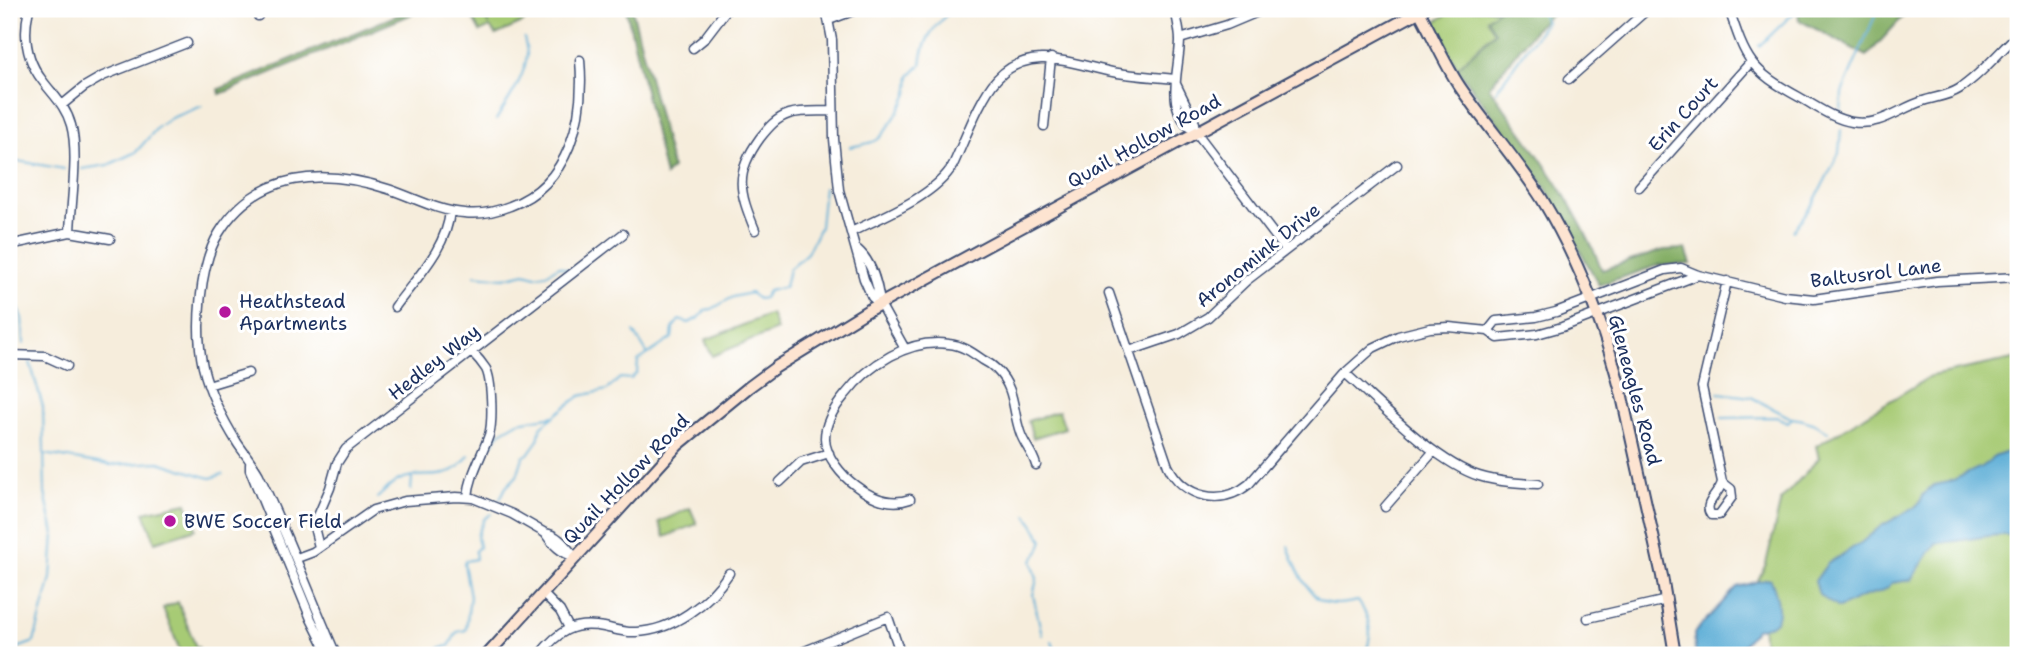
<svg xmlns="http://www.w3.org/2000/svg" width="2027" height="664" font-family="'Shantell Sans',sans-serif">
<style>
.green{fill:#a7cb74;stroke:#617d69;stroke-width:2}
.forest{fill:#85af66;stroke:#506f62;stroke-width:2}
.water{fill:#5badd6;stroke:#3b6e9a;stroke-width:2}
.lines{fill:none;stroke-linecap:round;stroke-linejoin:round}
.stream{stroke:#5badd6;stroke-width:2}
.street-casing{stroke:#3c4c71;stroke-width:11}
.secondary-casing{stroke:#3c4c71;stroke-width:14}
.street{stroke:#fff;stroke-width:8}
.secondary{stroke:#fde4d1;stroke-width:10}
.poi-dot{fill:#b5179e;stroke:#fff;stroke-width:2.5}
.labels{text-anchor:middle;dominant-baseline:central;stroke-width:6;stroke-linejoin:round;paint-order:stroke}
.street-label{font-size:19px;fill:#1b2f5e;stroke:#fff}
.poi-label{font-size:19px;fill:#1b2f5e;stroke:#fff;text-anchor:start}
</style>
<rect width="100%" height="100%" fill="#fff"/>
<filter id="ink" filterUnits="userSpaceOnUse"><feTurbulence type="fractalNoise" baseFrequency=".0143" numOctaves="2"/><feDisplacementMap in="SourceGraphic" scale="14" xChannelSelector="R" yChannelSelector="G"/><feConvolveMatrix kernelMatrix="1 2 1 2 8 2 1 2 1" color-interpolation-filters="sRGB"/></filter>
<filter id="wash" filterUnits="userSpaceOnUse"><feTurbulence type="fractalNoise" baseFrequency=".00686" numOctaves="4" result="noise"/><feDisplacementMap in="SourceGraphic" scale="28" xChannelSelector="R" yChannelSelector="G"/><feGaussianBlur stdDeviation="1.57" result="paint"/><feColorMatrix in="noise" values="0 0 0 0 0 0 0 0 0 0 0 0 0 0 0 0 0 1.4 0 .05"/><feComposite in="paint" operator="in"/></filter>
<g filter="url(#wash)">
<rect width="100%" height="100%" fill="#f6eddc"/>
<path class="green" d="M482,9H522L526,17L524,22L496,35L490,27L480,32L473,19L483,14L489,25Z
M1455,9H1499L1487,19L1495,31L1457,68L1435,22Z
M771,314L777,330L712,356L705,340Z
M2018,358V655H1764L1762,620L1747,602L1766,564L1781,500L1819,458L1816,446L1931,376Z
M1059,411L1065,428L1033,438L1028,421Z
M187,503L196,529L155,542L144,512Z
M690,508L697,524L665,537L659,522Z
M178,602L196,647H198L200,653L193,655L189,649L181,653L163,608Z"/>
<path class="forest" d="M412,9H424L220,94L219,89Z
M626,9H632L672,168L665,176Z
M1499,9H1556L1536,28L1489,87C1533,148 1574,199 1602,270L1664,250L1686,249L1691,264L1659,265L1599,285L1544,185L1457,68L1495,32L1487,19Z
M1798,9H1910L1867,56L1799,20Z"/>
<path class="water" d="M2018,448V536C1990,532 1965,542 1936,543L1911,580L1892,583C1884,593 1877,592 1866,596C1856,598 1848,605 1838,608L1819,595L1815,581L1827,564L1862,542L1881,526L1914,508L1920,502L1923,495L1934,485L1949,482L1981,467L1994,457Z
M1768,579L1771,580C1776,593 1781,607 1776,621L1771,625L1756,629L1735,655H1695L1694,633L1737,587Z"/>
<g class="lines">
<path class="stream" d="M1759,46L1798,9
M1496,91L1546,22L1539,9
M1841,113L1842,93L1878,9
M496,120C508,100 525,78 527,54C527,49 525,43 524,38
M850,147C859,145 870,144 877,140C884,136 906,101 908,93C910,87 909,81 910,76L921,65C923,40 934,24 954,9
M9,162H24L64,169
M82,169L108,165L136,152L158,127L171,118L202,106
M1793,231L1814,202L1839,153L1841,130
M475,275L504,278L525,273L536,276L546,274L559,266L567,269
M9,281L22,318L24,344
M634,332L647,353
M1719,393L1751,397L1791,418
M1722,418L1776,417L1788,422L1792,418C1806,419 1816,424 1828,432
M493,444L499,433L518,422L554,416
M44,454L110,465L159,462L203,476L211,478L223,474
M411,490L412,478
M377,498C384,492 391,484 399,480C426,468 446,488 469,455
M500,499L506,487L517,476L523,457L528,454L538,440L541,427L560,411L580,396L607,390L620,378L631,379L637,373L638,361L672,338L673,328L679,320L689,323L700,317L705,310L712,309L733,297L750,293L758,299L764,298L768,291L785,287L789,269L807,253L820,227L824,187
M1027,515L1043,540L1039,551L1032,561L1037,579L1033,595L1042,635
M1288,546C1293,562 1308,596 1324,602C1335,606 1348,603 1358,601C1371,619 1373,635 1365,655
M1052,641L1056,655
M9,651L34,642L51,578L54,534L45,493L43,407L30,362
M427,655L436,654L441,647L449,646L457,632L466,630L470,596L464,564L465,561L476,559L475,551L479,547C475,530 479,535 484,519L491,514"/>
</g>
</g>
<g filter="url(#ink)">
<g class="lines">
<defs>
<path id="street" d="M29,9C23,34 26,59 42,80C53,95 66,106 71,125C79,153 71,202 70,232
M257,9L258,16
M826,9L832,40L834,139L839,190L864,279L872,297L880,304L905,349
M1175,9C1177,19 1180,31 1180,41C1179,74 1163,110 1196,132L1286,250
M1729,9C1746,61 1750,70 1799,97C1816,106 1833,119 1852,122C1880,127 1898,109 1923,101C1935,97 1948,96 1959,89C1979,76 1997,55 2014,38
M829,20L858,9
M1180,39L1227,25L1265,9
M693,48L704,39L727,9
M1569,79L1648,9
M1176,84L1195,123L1196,132
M62,105L84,87L103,76L187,43
M1044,126L1051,58
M1639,187L1750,63
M755,230C739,191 734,174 760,138C768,128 776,118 789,114C803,110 819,112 833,111
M853,231C884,216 935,196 953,165C964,142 980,97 997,79C1031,42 1076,66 1118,73C1137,76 1157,77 1176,79
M9,245L70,232L110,239
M858,250C872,262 878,286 880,304
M1109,293L1168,466C1184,498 1221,507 1249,484L1345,373L1373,348L1398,336L1430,328L1449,327L1488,331
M395,307C416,278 447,248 450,211
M1488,331L1496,321L1536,317L1556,312L1665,270L1681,268L1698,275L1785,296L1814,299L1937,281L2018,277
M1488,331L1498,338L1537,334L1562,327L1698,275
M1129,351L1179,334L1208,317L1246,281L1397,165
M9,355L45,356L67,366
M1345,373C1380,404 1435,462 1479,476C1498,482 1518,483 1538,484
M208,385L248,373
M250,464V470L311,619L329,655
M780,482L801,462L829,453
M1722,482L1731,489L1732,497L1719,515H1711C1702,503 1720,494 1722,482L1702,387L1727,281
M468,497C470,474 482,456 489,435C493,422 492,381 486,369C482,363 477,357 472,352
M910,499C891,506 872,498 856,486C842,476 825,456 825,438C825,422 835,407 845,395C868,365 909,338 949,344C962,345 973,353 983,360C987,362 992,365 996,369C1016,389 1012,409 1020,432C1024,445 1032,451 1036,465
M1385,507L1434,451
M545,533C553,545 561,553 575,557
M319,547L315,531V523L330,488L337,463L346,449L623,234
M297,558L313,552L373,510L405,501L456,497L473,498L512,514L545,533C559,535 566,547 575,557
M543,594L560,611L569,628
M1588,618L1667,600
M336,655C310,595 287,534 259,475C253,464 245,454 238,444C223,420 210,396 203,367C195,331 199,265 219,233C257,171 324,168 388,189C413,197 437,211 464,213C480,215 495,212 510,206C570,184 585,117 580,60
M539,655C558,632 572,621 604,627C614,629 625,633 636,632C672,631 710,603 729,573
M795,655L888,617L901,655"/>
<path id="secondary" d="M1419,11C1433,36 1444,63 1460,87C1486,125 1517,160 1542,199C1578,259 1604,325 1621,392L1662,576L1675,655
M487,655L678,445L749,387L776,367L867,311L1424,9"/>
</defs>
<use href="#street" class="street-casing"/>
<use href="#secondary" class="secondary-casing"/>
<use href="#street" class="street"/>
<use href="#secondary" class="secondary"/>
</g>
</g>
<g class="poi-dot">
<circle cx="225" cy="312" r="7"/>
<circle cx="170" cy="521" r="7"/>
</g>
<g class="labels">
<g class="street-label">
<text transform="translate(1683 114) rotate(-48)">Erin Court</text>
<text transform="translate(1144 141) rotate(-29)">Quail Hollow Road</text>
<text transform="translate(1258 255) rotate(-39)">Aronomink Drive</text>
<text transform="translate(1876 273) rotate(-7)">Baltusrol Lane</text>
<text transform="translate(434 362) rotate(-38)">Hedley Way</text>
<text transform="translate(1635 390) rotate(75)">Gleneagles Road</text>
<text transform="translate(626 479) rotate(-46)">Quail Hollow Road</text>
</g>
<g class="poi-label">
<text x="239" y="301">Heathstead<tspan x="239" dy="22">Apartments</tspan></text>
<text x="184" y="521">BWE Soccer Field</text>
</g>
</g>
<rect width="2027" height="664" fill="none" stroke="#fff" stroke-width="35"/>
</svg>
